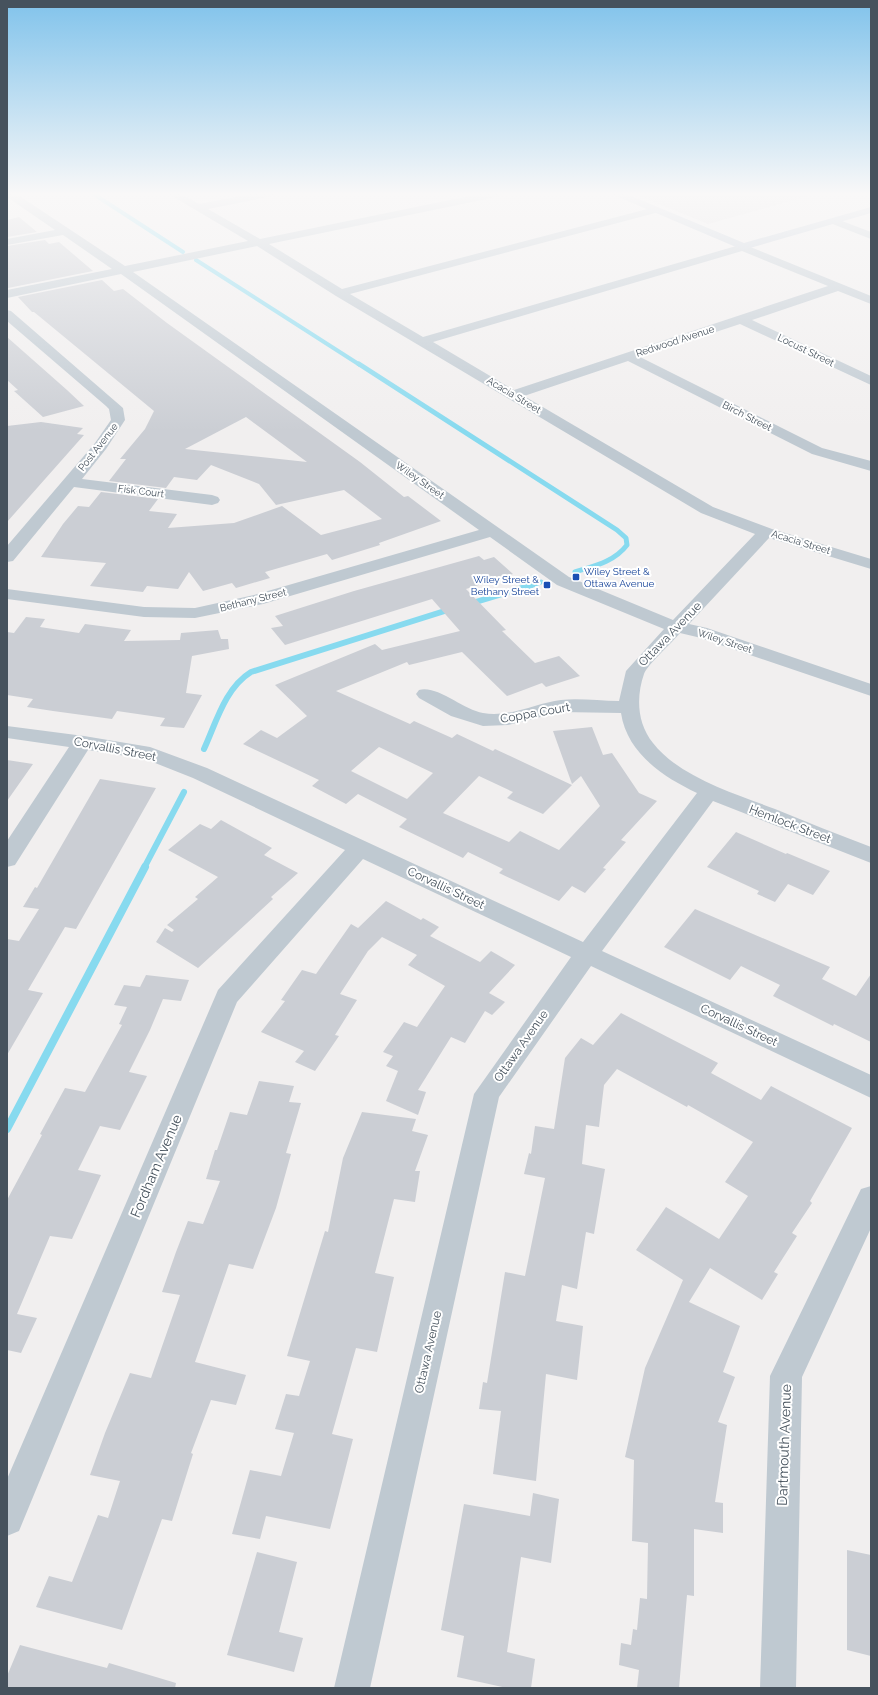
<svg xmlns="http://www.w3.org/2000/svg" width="878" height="1695" font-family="Raleway,sans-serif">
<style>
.education{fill:#e2e0e1}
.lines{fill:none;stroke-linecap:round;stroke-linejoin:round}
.stream-far3{stroke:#87daef;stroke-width:4}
.stream-far2{stroke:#87daef;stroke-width:5}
.stream-far1{stroke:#87daef;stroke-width:6}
.stream{stroke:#87daef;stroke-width:8}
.building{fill:#cbced4;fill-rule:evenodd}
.street{fill:#bfc9d1;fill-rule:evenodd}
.secondary{fill:#bfcad6;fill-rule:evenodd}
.transit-dot{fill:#1a4fb4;stroke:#fff;stroke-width:1.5}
.labels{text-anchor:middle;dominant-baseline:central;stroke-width:4;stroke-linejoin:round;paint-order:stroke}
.far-street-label{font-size:10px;fill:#46525d;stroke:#fff}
.far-transit-label{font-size:10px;fill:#164399;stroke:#fff;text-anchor:start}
.street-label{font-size:12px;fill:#46525d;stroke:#fff}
.near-street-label{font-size:14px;fill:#46525d;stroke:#fff}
</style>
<rect width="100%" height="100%" fill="#f1efef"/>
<path class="education" d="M632,193H820L708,224Z"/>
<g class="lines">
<path class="stream-far3" d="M92,193L183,252
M196,260L360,365"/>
<path class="stream-far2" d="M359,364L617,530L626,538L627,545C614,562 594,566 575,572
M529,586L541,582"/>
<path class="stream-far1" d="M469,604L532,585
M204,749C216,723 225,688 251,672L451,609
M144,868L184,792"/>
<path class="stream" d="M7,1129L145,867"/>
</g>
<path class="building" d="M19,217L37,232L7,237V220Z
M45,240L49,244L59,242L93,271L8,288L7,246Z
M102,280L114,291L123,289L167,323L360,462L404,497L408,496L441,521L379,543L380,545L332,560L327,554L265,572L270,578L236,588L232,583L203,591L189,572L178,589L147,586L143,592L90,586L106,563L41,557L63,524L78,506L89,507L101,492L158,499L149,511L177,514L168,528L234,523L282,506L321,535L382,519L344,490L276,505L259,484L211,465L197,480L174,477L166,488L109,481L126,459H120L145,429L154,411L34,312H32L18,297ZM246,417L307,462L185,449Z
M7,337L67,390L84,406L43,417L14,391L18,390L7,380Z
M41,422L83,428L77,434L84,435L7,522V426Z
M479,556L484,560L494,557L513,574L466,589L506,630L502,631L535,663L559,656L580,676L546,687L542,683L507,696L462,652L409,665L407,662L336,691L410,724L414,721L452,738L457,734L493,751L495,749L572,785L543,814L507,798L513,792L479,776L443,813L509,842L520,831L559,850L600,806L581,776L572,784L553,731L592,727L603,755L612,753L639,793L657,801L621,840L626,842L603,868L606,869L585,893L572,886L559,901L499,873L503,869L468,852L463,858L399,827L407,819L358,794L346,804L312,786L319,780L243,744L261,730L277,738L307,716L275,685L375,644L382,650L460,631L432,599L285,645L271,628L283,626L275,616L354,591ZM379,747L433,773L407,799L351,771Z
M26,617L45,619L40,627L79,633L85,624L131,630L124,641L180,640L181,633L218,630L221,639H228L229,649L192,656L186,693L202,695L184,728L160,726L165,718L117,711L112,719L53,711L27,707L33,699L7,695V632L14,633Z
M7,760L33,764L7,801Z
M100,779L156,788L76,929L65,927L28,990L43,993L7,1055V939L19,941L39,909L23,907L35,887L37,888Z
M221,820L272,848L264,855L298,873L271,897L273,899L198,968L156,942L165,928L172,932L174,930L167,925L198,899L195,897L218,877L168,850L200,824L211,829Z
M736,832L786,854L787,853L830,871L813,895L788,884L775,902L757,894L759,891L707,867Z
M386,901L421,920L423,918L439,927L430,936L480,962L491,951L515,965L489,993L505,1002L492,1015L485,1011L465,1043L451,1037L418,1090L426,1092L418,1115L386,1101L398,1071L386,1066L393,1056L383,1052L404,1022L417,1027L445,986L408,965L417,955L382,937L368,951L340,994L357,1000L335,1035L339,1036L315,1071L295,1062L304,1051L261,1032L285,1001L281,1000L302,970L316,974L351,924L358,928Z
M695,909L830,967L822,979L856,996L871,974V1042L834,1024L833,1026L773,996L780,985L741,966L730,980L664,947Z
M146,975L189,980L181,1001L163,999L150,1030L129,1072L147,1076L120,1130L100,1126L78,1170L101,1175L72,1239L50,1236L17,1314L37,1318L21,1353L7,1350V1200L42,1135L40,1134L65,1088L85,1092L122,1025L119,1024L127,1007L114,1005L124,985L140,987Z
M621,1013L718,1063L711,1073L761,1100L771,1086L852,1128L810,1201L812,1203L792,1233L797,1236L774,1272L778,1274L762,1300L710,1268L689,1302L740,1326L723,1372L735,1377L718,1422L727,1425L715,1502L723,1503V1533L694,1529V1596L687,1595L679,1688H637L639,1670L619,1665L621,1643L631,1645L633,1629L637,1630L640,1598L647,1599L648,1543L632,1541L634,1460L625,1457L645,1368L683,1280L636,1250L666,1207L719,1239L748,1196L725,1182L753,1142L688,1105L687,1107L617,1069L604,1085L599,1127L586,1125L582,1164L605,1169L594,1234L586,1232L577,1289L562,1285L556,1321L583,1326L577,1380L546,1374L536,1481L493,1474L501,1411L479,1409L483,1382L487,1383L505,1272L525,1276L545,1178L524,1174L529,1153L531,1154L535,1126L554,1129L565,1058L581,1038L593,1045Z
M259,1081L294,1086L289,1102L301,1103L286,1153L291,1154L276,1208L253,1269L229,1264L195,1362L246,1375L236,1405L211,1400L191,1453L193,1454L172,1521L162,1519L122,1630L36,1607L49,1576L72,1582L98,1515L108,1518L120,1481L90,1475L105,1433L130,1373L151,1378L180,1295L162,1292L176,1252L188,1221L203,1224L220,1181L206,1179L215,1150H217L230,1112L247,1115Z
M362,1112L416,1119L412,1131L428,1135L415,1171H420L415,1202L394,1199L375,1273L394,1277L377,1352L356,1348L332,1434L353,1439L330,1529L266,1516L260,1539L232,1534L250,1470L281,1476L294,1433L275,1429L286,1394L299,1396L310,1361L287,1356L325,1231L328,1232L343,1158Z
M533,1493L559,1499L551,1563L521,1557L507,1652L535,1659L531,1688H507L457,1677L464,1636L441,1630L464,1504L530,1516Z
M847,1550L871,1555V1656L847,1650Z
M257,1552L297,1562L279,1632L303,1638L294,1672L227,1655Z
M20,1645L107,1668L109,1663L176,1683L175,1688H7V1676Z"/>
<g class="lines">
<path class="street" d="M7,193H15L125,266L248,241L167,193H180L199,204L256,193H278L273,196L208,209L260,239L484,193H506L501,196L269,244L342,289L655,207L660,210L659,212L350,294L423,337L743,244L871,296V304L838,291L752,320L871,376V385L740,324L640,357L822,448L871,461V471L812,454L628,361L524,396L713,507L772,529L871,559V569L769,538L689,624L707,628L871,684V696L697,637L680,633C673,642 647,665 644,674C636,697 637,723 653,743C679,777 736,794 775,809C807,822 839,835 871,847V863L713,801L602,951L871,1075V1098L591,966L499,1097L370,1688H334L474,1094L571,957L363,859L237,1002L19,1531L7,1536V1479L215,997L218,990L345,850L193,778L145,759L88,750L15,865L7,867V841L69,747L7,738V726L84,736L150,747L207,768L583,942L697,793C663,777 627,753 621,713L561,712L508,725L483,726L451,716L419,698L416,694L419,690C438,685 463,710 483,713C509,718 536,703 561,700C579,698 600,701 619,701L626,671L664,629L557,585L490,537L263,604L195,618L144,617L7,599V589L144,607L195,608L254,595L479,530L121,274L7,298V290L112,269L63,235L7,245V239L55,230L7,197ZM257,246L336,296L701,513L755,534L673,620L569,577L133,272ZM742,251L828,286L514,390L433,342Z
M834,218L871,232V239L830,223L828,221Z
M7,310L11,311L123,408L125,420L106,449L82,479L212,495L218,497L220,500L218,503L212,505L74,487L13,561L7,562V546L95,443L111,420L109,409L106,406L7,321Z
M871,1186V1228L802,1377L796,1688H760L770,1376L861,1189Z"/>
<path class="secondary" d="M609,193H624L744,243L871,207V213L743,250Z"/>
</g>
<linearGradient id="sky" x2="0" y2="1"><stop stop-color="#81c3eb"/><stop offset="0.45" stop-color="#f9f8f8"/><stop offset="1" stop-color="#f9f8f8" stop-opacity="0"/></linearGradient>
<rect width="878" height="431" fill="url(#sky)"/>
<g class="transit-dot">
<rect x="572" y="573" width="8" height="8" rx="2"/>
<rect x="543" y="581" width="8" height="8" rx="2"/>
</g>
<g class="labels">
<g class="far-street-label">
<text transform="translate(675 341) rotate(-18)">Redwood Avenue</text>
<text transform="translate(806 350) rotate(26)">Locust Street</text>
<text transform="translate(514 395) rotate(31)">Acacia Street</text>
<text transform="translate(747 416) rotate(27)">Birch Street</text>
<text transform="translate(98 447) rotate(-52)">Post Avenue</text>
<text transform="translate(420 480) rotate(35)">Wiley Street</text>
<text transform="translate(141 491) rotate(7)">Fisk Court</text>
<text transform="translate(801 542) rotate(17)">Acacia Street</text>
<text transform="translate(253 600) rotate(-14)">Bethany Street</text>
<text transform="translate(725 641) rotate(18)">Wiley Street</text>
</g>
<g class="far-transit-label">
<text x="584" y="571">Wiley Street &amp;<tspan x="584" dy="12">Ottawa Avenue</tspan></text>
<text x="539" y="579" text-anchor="end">Wiley Street &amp;<tspan x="539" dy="12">Bethany Street</tspan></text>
</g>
<g class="street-label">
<text transform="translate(670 634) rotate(-46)">Ottawa Avenue</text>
<text transform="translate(535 713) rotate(-10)">Coppa Court</text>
<text transform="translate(115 749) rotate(11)">Corvallis Street</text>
<text transform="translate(790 824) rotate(21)">Hemlock Street</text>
<text transform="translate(446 888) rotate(25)">Corvallis Street</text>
<text transform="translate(739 1025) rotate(25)">Corvallis Street</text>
<text transform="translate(521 1046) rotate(-55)">Ottawa Avenue</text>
<text transform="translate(428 1352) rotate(-77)">Ottawa Avenue</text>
</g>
<g class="near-street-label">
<text transform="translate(156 1166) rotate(-67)">Fordham Avenue</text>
<text transform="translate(784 1445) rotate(-88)">Dartmouth Avenue</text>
</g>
</g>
<rect width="878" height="1695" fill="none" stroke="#46525d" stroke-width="16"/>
</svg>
